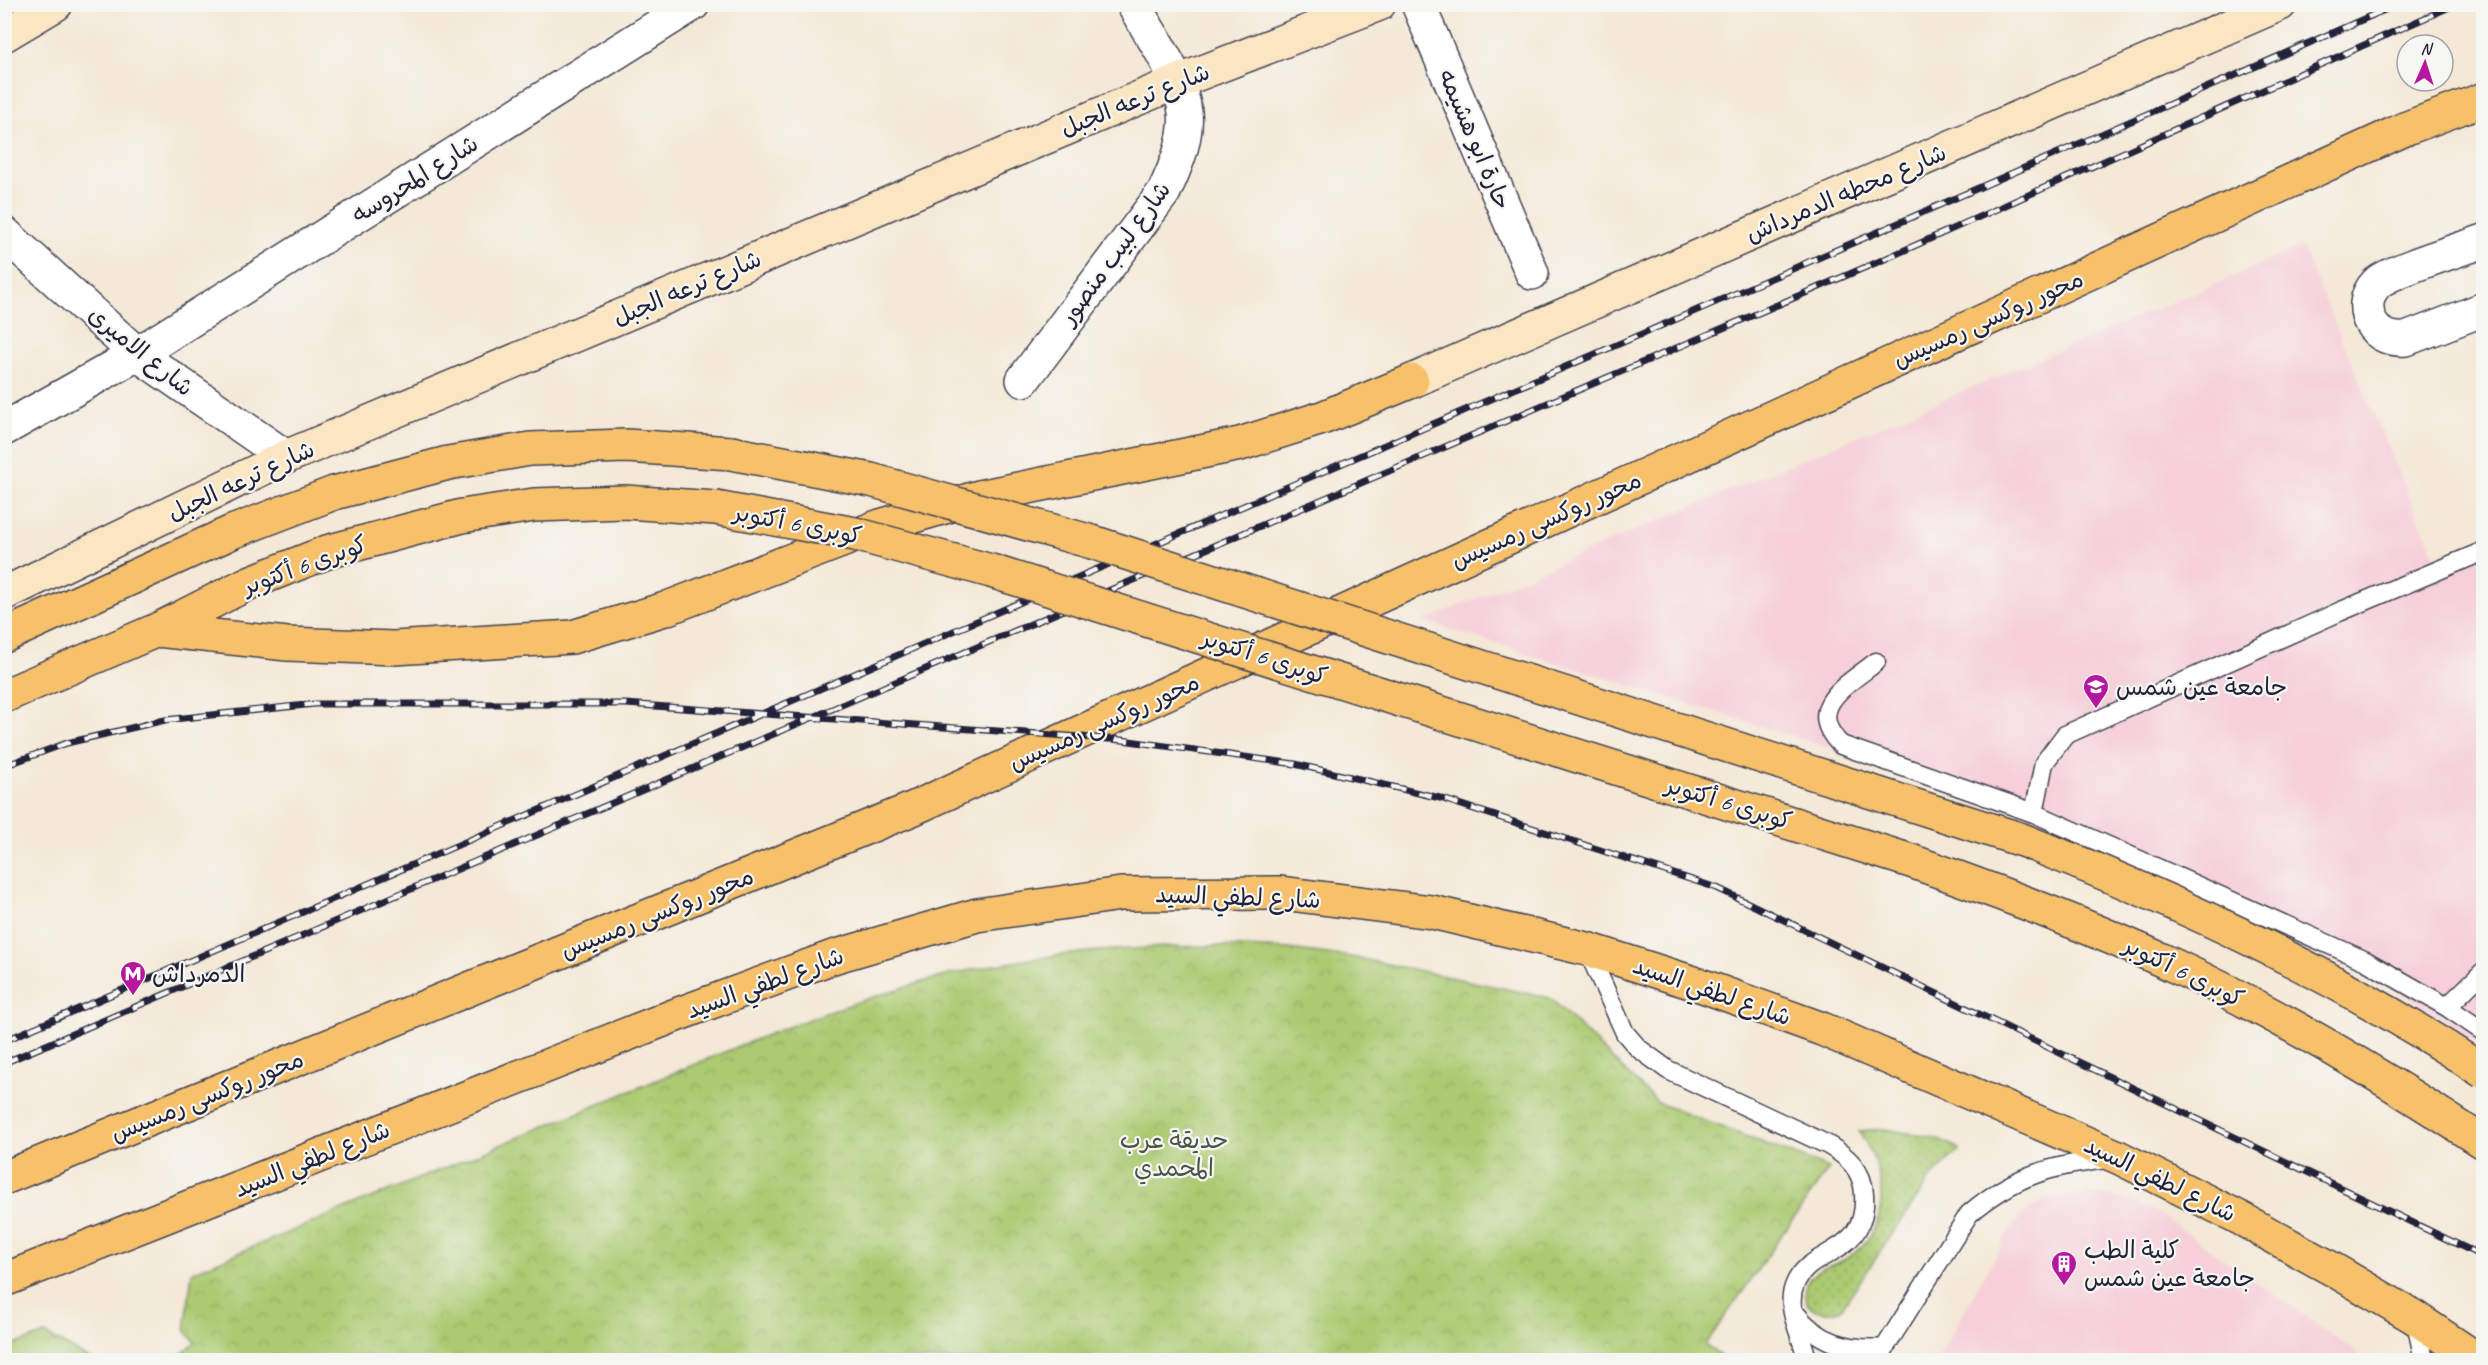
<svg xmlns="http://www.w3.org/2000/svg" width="2488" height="1365" font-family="Caveat,'Playpen Sans Arabic',sans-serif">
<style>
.built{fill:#f6cfd9}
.grass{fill:url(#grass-dots);stroke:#667656;stroke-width:1.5}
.park{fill:url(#park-crowns);stroke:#667656;stroke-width:1.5}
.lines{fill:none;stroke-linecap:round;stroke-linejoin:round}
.service-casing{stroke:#424052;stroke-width:21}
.minor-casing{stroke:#424052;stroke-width:36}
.secondary-casing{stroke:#424052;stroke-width:36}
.primary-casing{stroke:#424052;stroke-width:36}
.motorway-casing{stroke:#424052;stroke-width:36}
.service{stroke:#fff;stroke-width:18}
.minor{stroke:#fff;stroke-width:33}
.secondary{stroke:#fbe6c4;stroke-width:33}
.primary{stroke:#f6c16b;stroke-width:33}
.motorway{stroke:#f6c16b;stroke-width:33}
.rail-casing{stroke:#22223b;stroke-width:7}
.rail{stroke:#f6f6f2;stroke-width:4.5;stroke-dasharray:14;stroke-linecap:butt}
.motorway-bridge-casing{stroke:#424052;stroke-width:36;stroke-linecap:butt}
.motorway-bridge{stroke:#f6c16b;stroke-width:33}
.labels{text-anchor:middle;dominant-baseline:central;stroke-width:4.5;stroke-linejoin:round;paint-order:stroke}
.street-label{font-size:24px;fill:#22223b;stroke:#f6f6f2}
.poi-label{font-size:24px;fill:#22223b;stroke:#f6f6f2;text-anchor:start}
.park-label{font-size:24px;fill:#4b544b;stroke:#f6f6f2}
</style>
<defs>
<pattern id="grass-dots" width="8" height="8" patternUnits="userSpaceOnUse" patternTransform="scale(1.5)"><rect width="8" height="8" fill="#abca71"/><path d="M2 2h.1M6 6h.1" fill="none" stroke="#93ad63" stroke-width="1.8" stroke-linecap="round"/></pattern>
<pattern id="park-crowns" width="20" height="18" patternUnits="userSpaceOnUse" patternTransform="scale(1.5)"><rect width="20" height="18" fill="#abca71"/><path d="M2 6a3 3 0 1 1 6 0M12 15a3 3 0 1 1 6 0" fill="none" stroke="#93ad63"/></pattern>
</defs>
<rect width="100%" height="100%" fill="#f6f6f2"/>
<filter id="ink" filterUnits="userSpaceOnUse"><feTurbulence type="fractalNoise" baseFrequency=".0167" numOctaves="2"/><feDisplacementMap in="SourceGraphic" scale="12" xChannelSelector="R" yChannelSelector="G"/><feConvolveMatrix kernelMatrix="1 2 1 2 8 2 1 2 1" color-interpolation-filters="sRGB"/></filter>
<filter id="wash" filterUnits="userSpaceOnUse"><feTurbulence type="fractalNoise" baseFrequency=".008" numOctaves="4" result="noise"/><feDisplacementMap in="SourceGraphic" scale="24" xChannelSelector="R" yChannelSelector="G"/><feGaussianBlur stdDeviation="1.35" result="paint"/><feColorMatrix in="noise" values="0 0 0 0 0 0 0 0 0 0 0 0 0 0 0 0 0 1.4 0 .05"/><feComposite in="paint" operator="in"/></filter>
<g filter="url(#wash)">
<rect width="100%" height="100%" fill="#f4e8d6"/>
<path class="built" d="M2302,247L2435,556L2483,539V1046L2409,996L2259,920L1994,799L1423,621Z
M2091,1194L2113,1196L2135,1202L2155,1211L2367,1360H1937L2008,1233L2022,1214L2045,1200L2068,1195Z"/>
<path class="grass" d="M1885,1129L1936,1138L1960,1149L1930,1179L1841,1309C1820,1319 1795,1304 1808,1281C1814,1269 1835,1265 1847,1258C1895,1227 1886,1172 1859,1131Z"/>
<path class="park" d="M1218,946L1289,949L1358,958L1550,998L1658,1103L1829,1168L1705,1345L1726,1360H175L195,1342L185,1330L192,1272C321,1219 451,1165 580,1112C702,1062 824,1006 953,974C1040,953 1129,947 1218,946Z
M45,1334L92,1360H5V1348Z"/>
</g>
<g filter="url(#ink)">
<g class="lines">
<defs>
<path id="service" d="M1876,662C1847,685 1803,707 1841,745L2034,813L2366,961L2447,1007L2484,1032
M2034,813L2044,763L2065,735L2339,612L2484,551
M1587,949L1625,1033L1638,1048L1668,1070L1828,1145C1847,1156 1863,1170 1864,1194C1868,1257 1811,1246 1795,1284C1784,1309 1803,1336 1807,1360
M2447,1007L2484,971
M1796,1314C1819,1343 1849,1351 1885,1348
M2415,1318L2424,1360
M1877,1360L1969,1214C2017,1173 2050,1167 2111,1158"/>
<path id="minor" d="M1418,4L1532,273
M4,233L137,354L286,457
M2484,241C2462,249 2389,271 2376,284C2366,294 2364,310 2371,323C2378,336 2392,340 2406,339L2484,309
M1023,380L1164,192C1175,168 1188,139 1185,112C1181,76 1151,36 1133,4
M4,429L137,354L693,4"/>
<path id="secondary" d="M4,35L56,4
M1412,381L2280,4
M4,594L286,457L1177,82L1379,4"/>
<path id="primary" d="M4,1178L912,809L2407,128L2484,99
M4,1280L676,1015L833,957L977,915L1121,894L1281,893L1432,912L1587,949L1703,986L1822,1029L2118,1157L2238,1217L2334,1270L2414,1317L2478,1360"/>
<path id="motorway" d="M157,630L287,644L394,648L572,637L665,609L880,526L979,497L1240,444L1322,418L1412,381
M4,636L232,532L334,493L448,463L530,449L627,446L731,453
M4,696L157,630L249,583L327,552L462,516L534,505L625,502L716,508"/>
</defs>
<use href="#service" class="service-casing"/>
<use href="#minor" class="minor-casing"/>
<use href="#secondary" class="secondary-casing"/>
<use href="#primary" class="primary-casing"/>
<use href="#motorway" class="motorway-casing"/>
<use href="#service" class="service"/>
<use href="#minor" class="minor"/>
<use href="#secondary" class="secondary"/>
<use href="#primary" class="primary"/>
<use href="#motorway" class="motorway"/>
<defs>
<path id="rail" d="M4,766L67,743L165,720L315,704H626L1122,740L1295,764L1440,798L1717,888L2484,1257
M4,1041L1878,232L2398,4
M4,1063L1887,258L2456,4"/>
</defs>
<use href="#rail" class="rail-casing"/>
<use href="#rail" class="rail"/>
<defs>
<path id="motorway-bridge" d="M731,453L871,480L1092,542L2022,840C2183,903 2340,976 2484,1072
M716,508L855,534L991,571L1911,861C2001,893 2090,926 2177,967C2284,1017 2386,1078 2484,1143"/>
</defs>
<use href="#motorway-bridge" class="motorway-bridge-casing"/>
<use href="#motorway-bridge" class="motorway-bridge"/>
</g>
</g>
<defs>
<symbol id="university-pin" viewBox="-11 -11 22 30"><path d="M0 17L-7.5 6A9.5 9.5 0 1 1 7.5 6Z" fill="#b5179e" stroke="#f6f6f2"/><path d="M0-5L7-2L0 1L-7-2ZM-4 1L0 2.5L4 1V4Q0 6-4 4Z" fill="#fff"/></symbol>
<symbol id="metro-pin" viewBox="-11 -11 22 30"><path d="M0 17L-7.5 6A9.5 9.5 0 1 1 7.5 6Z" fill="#b5179e" stroke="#f6f6f2"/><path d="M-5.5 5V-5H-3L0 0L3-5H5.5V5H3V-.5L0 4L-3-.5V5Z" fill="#fff"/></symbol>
<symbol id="building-pin" viewBox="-11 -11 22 30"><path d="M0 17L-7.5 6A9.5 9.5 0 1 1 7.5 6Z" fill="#b5179e" stroke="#f6f6f2"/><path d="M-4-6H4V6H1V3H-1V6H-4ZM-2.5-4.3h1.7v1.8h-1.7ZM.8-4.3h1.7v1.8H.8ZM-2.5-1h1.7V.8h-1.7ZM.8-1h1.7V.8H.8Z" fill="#fff"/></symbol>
</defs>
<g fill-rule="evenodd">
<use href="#university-pin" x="2081" y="672" width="30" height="40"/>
<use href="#metro-pin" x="118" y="959" width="30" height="40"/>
<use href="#building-pin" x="2049" y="1249" width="30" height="40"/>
</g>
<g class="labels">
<g class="street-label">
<text transform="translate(1135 100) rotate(-22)">شارع ترعه الجبل</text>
<text transform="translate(1475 139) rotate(67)">حارة ابو هشيمه</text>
<text transform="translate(415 179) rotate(-32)">شارع المحروسه</text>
<text transform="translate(1846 193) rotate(-23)">شارع محطه الدمرداش</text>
<text transform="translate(1115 253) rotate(-54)">شارع لبيب منصور</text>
<text transform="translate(687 288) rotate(-23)">شارع ترعه الجبل</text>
<text transform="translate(1988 319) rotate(-24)">محور روكسى رمسيس</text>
<text transform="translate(141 351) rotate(39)">شارع الاميرى</text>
<text transform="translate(241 481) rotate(-25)">شارع ترعه الجبل</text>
<text transform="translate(1546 520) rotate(-24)">محور روكسى رمسيس</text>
<text transform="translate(798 524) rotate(11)">كوبرى 6 أكتوبر</text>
<text transform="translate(305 565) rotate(-20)">كوبرى 6 أكتوبر</text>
<text transform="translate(1265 657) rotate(18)">كوبرى 6 أكتوبر</text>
<text transform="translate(1104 722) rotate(-24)">محور روكسى رمسيس</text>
<text transform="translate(1729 803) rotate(17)">كوبرى 6 أكتوبر</text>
<text transform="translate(1238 897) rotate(2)">شارع لطفي السيد</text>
<text transform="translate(657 913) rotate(-22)">محور روكسى رمسيس</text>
<text transform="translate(2184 972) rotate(26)">كوبرى 6 أكتوبر</text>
<text transform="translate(765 983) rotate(-20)">شارع لطفي السيد</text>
<text transform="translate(1712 991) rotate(19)">شارع لطفي السيد</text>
<text transform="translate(207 1096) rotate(-22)">محور روكسى رمسيس</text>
<text transform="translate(312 1159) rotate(-22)">شارع لطفي السيد</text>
<text transform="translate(2160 1179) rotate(26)">شارع لطفي السيد</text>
</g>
<g class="poi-label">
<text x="2116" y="687">جامعة عين شمس</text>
<text x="152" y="974">الدمرداش</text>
<text x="2084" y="1250">كلية الطب<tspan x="2084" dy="28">جامعة عين شمس</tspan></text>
</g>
<g class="park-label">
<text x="1174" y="1140">حديقة عرب<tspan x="1174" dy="28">المحمدي</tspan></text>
</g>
</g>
<rect width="2488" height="1365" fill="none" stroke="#f6f6f2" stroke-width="24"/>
<g transform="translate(2425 63) rotate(3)"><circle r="28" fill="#f6f6f2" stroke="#a1a1a9" stroke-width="1.5"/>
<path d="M0-4.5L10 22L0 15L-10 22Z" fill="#b5179e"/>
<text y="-9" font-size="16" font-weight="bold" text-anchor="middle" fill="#22223b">N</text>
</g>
</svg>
